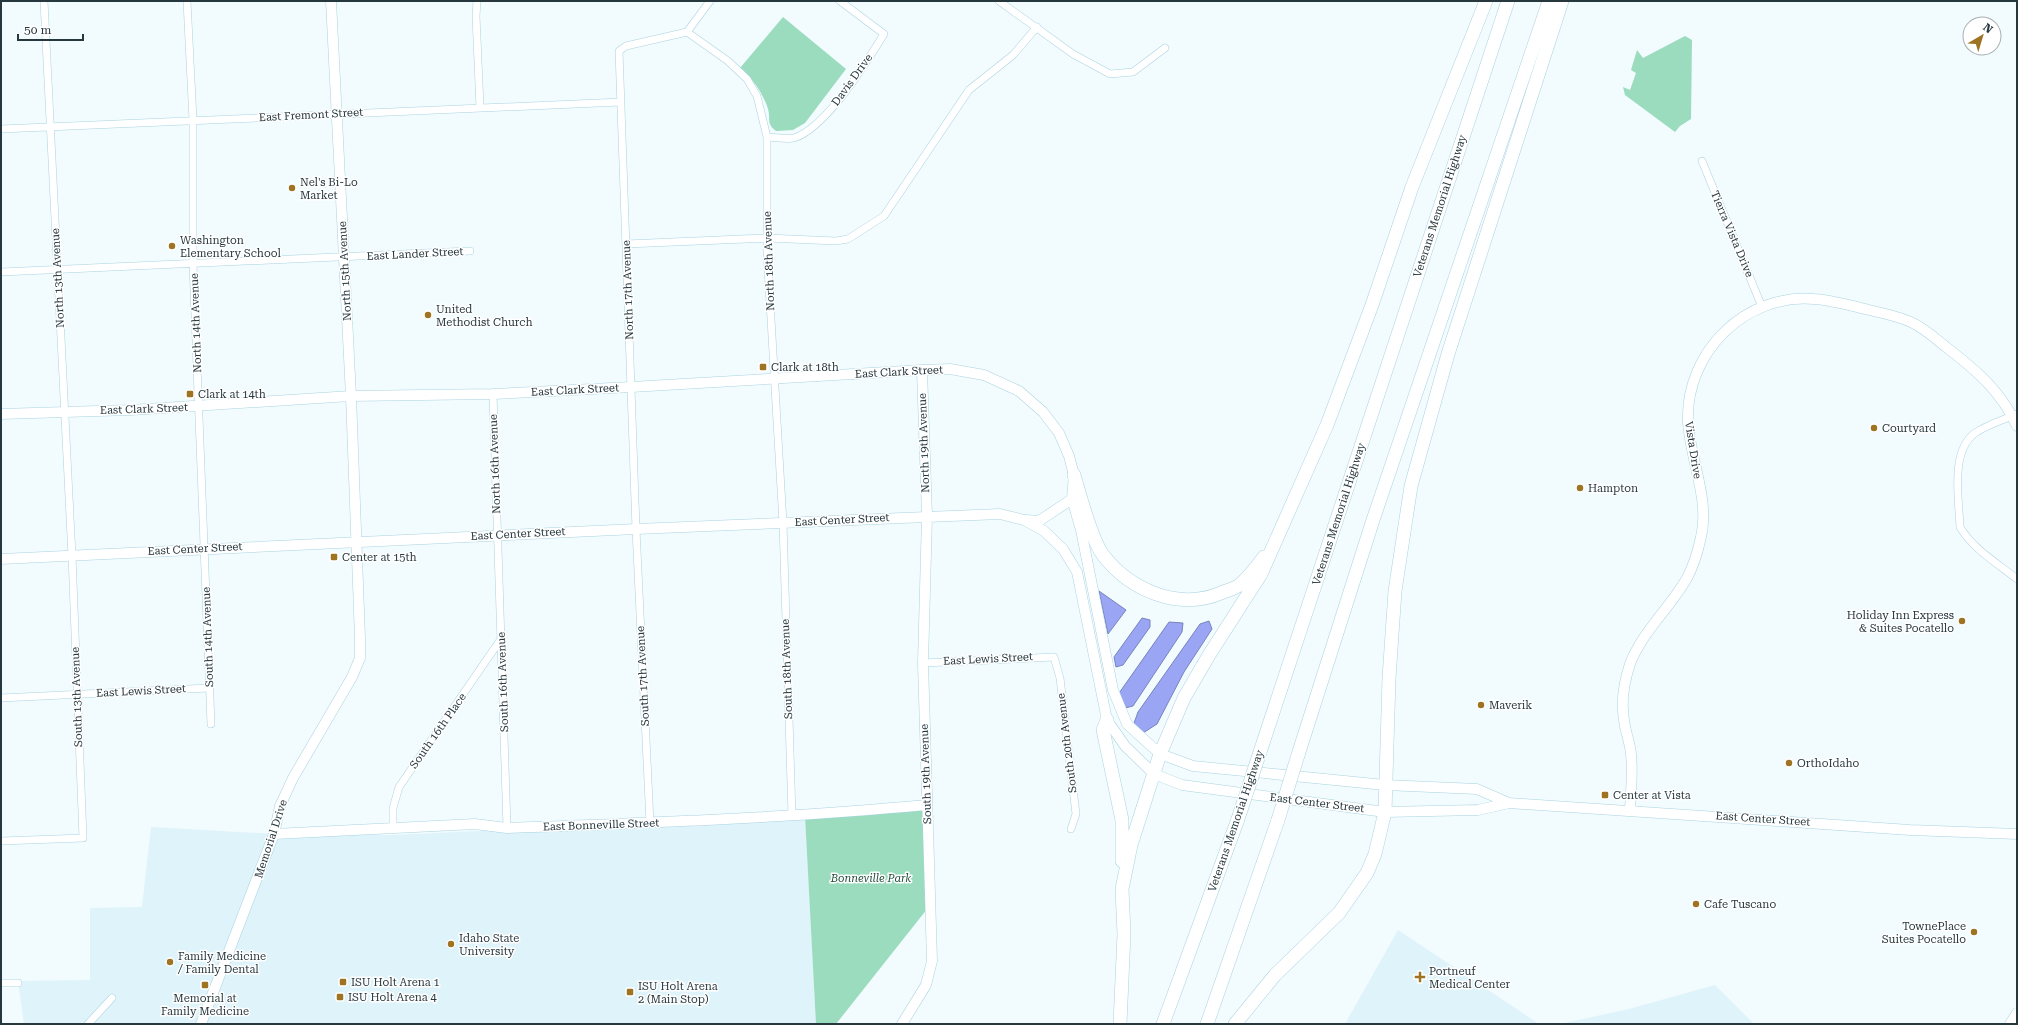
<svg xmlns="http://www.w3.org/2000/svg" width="2018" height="1025" font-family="'Roboto Serif',serif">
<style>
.built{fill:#def3fa}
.green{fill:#9adcbd}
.water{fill:#9aa5f4;stroke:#7784bd}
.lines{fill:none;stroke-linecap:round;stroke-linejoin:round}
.street-casing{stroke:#a9d3e1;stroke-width:8}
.secondary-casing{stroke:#a9d3e1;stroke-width:11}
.highway-casing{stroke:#a9d3e1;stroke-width:14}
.street{stroke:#fff;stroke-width:7}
.secondary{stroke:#fff;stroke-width:10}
.highway{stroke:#fff;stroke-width:13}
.highway-bridge-casing{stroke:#a9d3e1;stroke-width:14;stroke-linecap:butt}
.highway-bridge{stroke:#fff;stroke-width:13}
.poi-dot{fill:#9e7423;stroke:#fff;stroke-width:1.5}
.labels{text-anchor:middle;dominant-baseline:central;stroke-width:3;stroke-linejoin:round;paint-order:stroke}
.street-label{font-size:11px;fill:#26373d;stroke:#fff}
.poi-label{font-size:11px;fill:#26373d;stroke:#fff;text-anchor:start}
.park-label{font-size:11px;font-style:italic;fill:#224d3b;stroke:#fff}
</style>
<rect width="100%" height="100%" fill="#f2fbfe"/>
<path class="built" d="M805,816L816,1024H24L18,981L90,980V908L142,907L151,827L274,834L393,835Z
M1398,930L1539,1024H1345Z
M1715,985L1754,1024H1560L1629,1009Z"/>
<path class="green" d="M783,17L846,69L805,123L793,130L776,131C766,123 771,120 768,109C767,105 765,101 763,97C758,86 749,76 740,68Z
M1685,36L1692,40L1691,119L1680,126L1675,132L1625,95L1623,87L1630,90L1636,73L1631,70L1637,50L1643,58Z
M927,810L935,899L836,1024H816L805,816Z"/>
<path class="water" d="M1099,591L1126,610L1108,634Z
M1142,618L1150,620V627L1123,665L1116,667L1114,657Z
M1209,621L1212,629L1184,672L1157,724L1143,733L1133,726L1138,712L1200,624Z
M1169,622L1183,623L1182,632L1133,706L1125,708L1117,696Z"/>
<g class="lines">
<defs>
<path id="street" d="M187,1L193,120V264L211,724
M477,1L476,16L480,107
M999,1L1073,54L1110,74L1133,72L1165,48
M687,32L728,61L747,79L757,96L767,137V251L783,523L792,816
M1,129L621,102
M767,137C775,137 787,140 794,138C826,128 866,63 884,34L840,1
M1702,161L1762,307
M626,244L767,238L836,241L848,239L884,216L969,90L1013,55L1037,27
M1,272L470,251
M493,394L507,828
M2017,414C2003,420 1988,424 1975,433C1950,451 1959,500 1960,527C1973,549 1997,563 2017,579
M923,663L1054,657L1060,678L1076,814L1071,829
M1,698L209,688
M650,823L636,529L619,51L626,46L687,32L710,1
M393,829V808L399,787L501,639
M1,841L83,838L72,556L44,1
M1,983H18
M88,1024L112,998"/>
<path id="secondary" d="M1,414L130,410L351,396L493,394L631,387L922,370L950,369L984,375L1019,391L1043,412L1059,433L1069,456L1074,475L1072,499L1081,530L1113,690L1127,724L1160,754L1193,766L1385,785L1477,789L1509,803
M1026,520L1039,521L1072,499
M1,559L636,529L1000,514L1024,520L1044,531L1063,549L1077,572L1107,720L1125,746L1154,774L1182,785L1385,812L1478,810L1509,803L1910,830L2017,834
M1630,810C1631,791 1633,772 1631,754C1630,742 1625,731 1624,720C1621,702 1624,682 1630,664C1642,632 1670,608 1687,578C1694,565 1698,551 1701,537C1710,500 1690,459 1688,422C1685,353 1745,293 1814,299C1832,300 1852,306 1869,310C1883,313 1897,316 1911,322C1924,328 1935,338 1946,347C1977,371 2000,390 2017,426
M274,834L475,824L507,828C647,823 787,818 926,805
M201,1024L274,834L280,806L293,778L352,677L360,658V638L351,396L331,1
M902,1024L926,985L932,961L923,663L927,516L922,370
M2010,1024L2017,1013"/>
<path id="highway" d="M1074,475C1080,495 1091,539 1103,555C1130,590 1178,611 1221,593C1226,591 1233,589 1238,586C1248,579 1257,566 1264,557
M1107,720L1103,730L1122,820V861
M1260,752L1508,1
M1298,755L1373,520L1549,1
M1120,1024L1124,934L1122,889L1131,845L1160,754L1184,698L1209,655L1261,574L1327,425L1372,305L1412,187L1486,1
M1163,1024L1238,819
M1207,1024L1278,820
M1235,1024L1275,975L1339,913L1367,873L1375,854L1385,812L1389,678L1395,591L1411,486L1448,354L1562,1"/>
</defs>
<use href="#street" class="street-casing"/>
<use href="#secondary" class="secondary-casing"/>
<use href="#highway" class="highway-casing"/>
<use href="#street" class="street"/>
<use href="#secondary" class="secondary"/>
<use href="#highway" class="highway"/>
<defs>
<path id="highway-bridge" d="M1238,819L1260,752
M1278,820L1298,755"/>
</defs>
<use href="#highway-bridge" class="highway-bridge-casing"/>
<use href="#highway-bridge" class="highway-bridge"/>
</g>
<g class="poi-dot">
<circle cx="292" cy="188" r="4"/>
<circle cx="172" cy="246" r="4"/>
<circle cx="428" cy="315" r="4"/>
<rect x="759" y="363" width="8" height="8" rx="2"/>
<rect x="186" y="390" width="8" height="8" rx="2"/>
<circle cx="1874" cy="428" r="4"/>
<circle cx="1580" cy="488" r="4"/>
<rect x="330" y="553" width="8" height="8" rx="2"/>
<circle cx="1962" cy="621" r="4"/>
<circle cx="1481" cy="705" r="4"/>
<circle cx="1789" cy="763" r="4"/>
<rect x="1601" y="791" width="8" height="8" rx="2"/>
<circle cx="1696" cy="904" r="4"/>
<circle cx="1974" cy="932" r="4"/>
<circle cx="451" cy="944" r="4"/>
<circle cx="170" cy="962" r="4"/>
<path d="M1418 971h4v4h4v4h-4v4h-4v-4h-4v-4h4z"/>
<rect x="339" y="978" width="8" height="8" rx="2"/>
<rect x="201" y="981" width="8" height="8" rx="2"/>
<rect x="626" y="988" width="8" height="8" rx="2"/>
<rect x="336" y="993" width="8" height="8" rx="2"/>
</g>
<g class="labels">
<g class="street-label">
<text transform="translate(852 80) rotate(-54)">Davis Drive</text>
<text transform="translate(311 115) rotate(-3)">East Fremont Street</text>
<text transform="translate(1440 206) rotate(-72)">Veterans Memorial Highway</text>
<text transform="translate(1732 234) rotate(67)">Tierra Vista Drive</text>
<text transform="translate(415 254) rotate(-3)">East Lander Street</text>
<text transform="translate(769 261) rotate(-92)">North 18th Avenue</text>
<text transform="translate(345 271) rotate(-93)">North 15th Avenue</text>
<text transform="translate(58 278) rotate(-93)">North 13th Avenue</text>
<text transform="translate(628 290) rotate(-92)">North 17th Avenue</text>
<text transform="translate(196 323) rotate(-92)">North 14th Avenue</text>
<text transform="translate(899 372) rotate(-3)">East Clark Street</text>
<text transform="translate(575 390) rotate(-3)">East Clark Street</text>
<text transform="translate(144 409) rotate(-2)">East Clark Street</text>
<text transform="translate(924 443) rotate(-92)">North 19th Avenue</text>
<text transform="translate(1693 450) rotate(81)">Vista Drive</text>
<text transform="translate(495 464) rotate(-92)">North 16th Avenue</text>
<text transform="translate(1339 514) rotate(-72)">Veterans Memorial Highway</text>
<text transform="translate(842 520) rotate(-3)">East Center Street</text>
<text transform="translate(518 534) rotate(-3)">East Center Street</text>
<text transform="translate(195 549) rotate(-3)">East Center Street</text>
<text transform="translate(208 637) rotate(-92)">South 14th Avenue</text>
<text transform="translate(988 659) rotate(-3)">East Lewis Street</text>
<text transform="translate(787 669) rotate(-92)">South 18th Avenue</text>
<text transform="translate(643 676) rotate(-93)">South 17th Avenue</text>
<text transform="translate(503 682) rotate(-92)">South 16th Avenue</text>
<text transform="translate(141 691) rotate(-3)">East Lewis Street</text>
<text transform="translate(77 697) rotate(-92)">South 13th Avenue</text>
<text transform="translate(438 731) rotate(-55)">South 16th Place</text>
<text transform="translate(1067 743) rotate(-97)">South 20th Avenue</text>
<text transform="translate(926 774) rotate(-92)">South 19th Avenue</text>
<text transform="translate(1317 803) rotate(7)">East Center Street</text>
<text transform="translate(1763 819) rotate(4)">East Center Street</text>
<text transform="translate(1236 821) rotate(-71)">Veterans Memorial Highway</text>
<text transform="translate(601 825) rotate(-2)">East Bonneville Street</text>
<text transform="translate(271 839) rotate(-72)">Memorial Drive</text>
</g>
<g class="poi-label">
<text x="300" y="182">Nel's Bi-Lo<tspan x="300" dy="13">Market</tspan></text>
<text x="180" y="240">Washington<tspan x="180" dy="13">Elementary School</tspan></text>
<text x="436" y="309">United<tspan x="436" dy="13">Methodist Church</tspan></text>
<text x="771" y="367">Clark at 18th</text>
<text x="198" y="394">Clark at 14th</text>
<text x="1882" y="428">Courtyard</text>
<text x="1588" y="488">Hampton</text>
<text x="342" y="557">Center at 15th</text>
<text x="1954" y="615" text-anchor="end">Holiday Inn Express<tspan x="1954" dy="13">&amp; Suites Pocatello</tspan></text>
<text x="1489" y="705">Maverik</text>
<text x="1797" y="763">OrthoIdaho</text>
<text x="1613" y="795">Center at Vista</text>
<text x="1704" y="904">Cafe Tuscano</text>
<text x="1966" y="926" text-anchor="end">TownePlace<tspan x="1966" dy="13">Suites Pocatello</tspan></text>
<text x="459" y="938">Idaho State<tspan x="459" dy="13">University</tspan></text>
<text x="178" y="956">Family Medicine<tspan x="178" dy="13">/ Family Dental</tspan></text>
<text x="1429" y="971">Portneuf<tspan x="1429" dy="13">Medical Center</tspan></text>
<text x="351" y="982">ISU Holt Arena 1</text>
<text x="638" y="986">ISU Holt Arena<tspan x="638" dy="13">2 (Main Stop)</tspan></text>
<text x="348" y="997">ISU Holt Arena 4</text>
<text x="205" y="998" text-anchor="middle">Memorial at<tspan x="205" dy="13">Family Medicine</tspan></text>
</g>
<g class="park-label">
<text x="871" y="878">Bonneville Park</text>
</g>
</g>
<rect width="2018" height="1025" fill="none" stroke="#26373d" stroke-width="4"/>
<g transform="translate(1982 36) rotate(38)"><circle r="19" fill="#ffffff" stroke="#a8afb1"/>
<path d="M0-3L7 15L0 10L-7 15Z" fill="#9e7423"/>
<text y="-6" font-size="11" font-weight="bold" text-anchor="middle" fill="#26373d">N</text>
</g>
<path d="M18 34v6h65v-6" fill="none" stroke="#26373d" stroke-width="2"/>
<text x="24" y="34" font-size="12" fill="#26373d" stroke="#ffffff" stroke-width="3" paint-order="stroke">50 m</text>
</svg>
